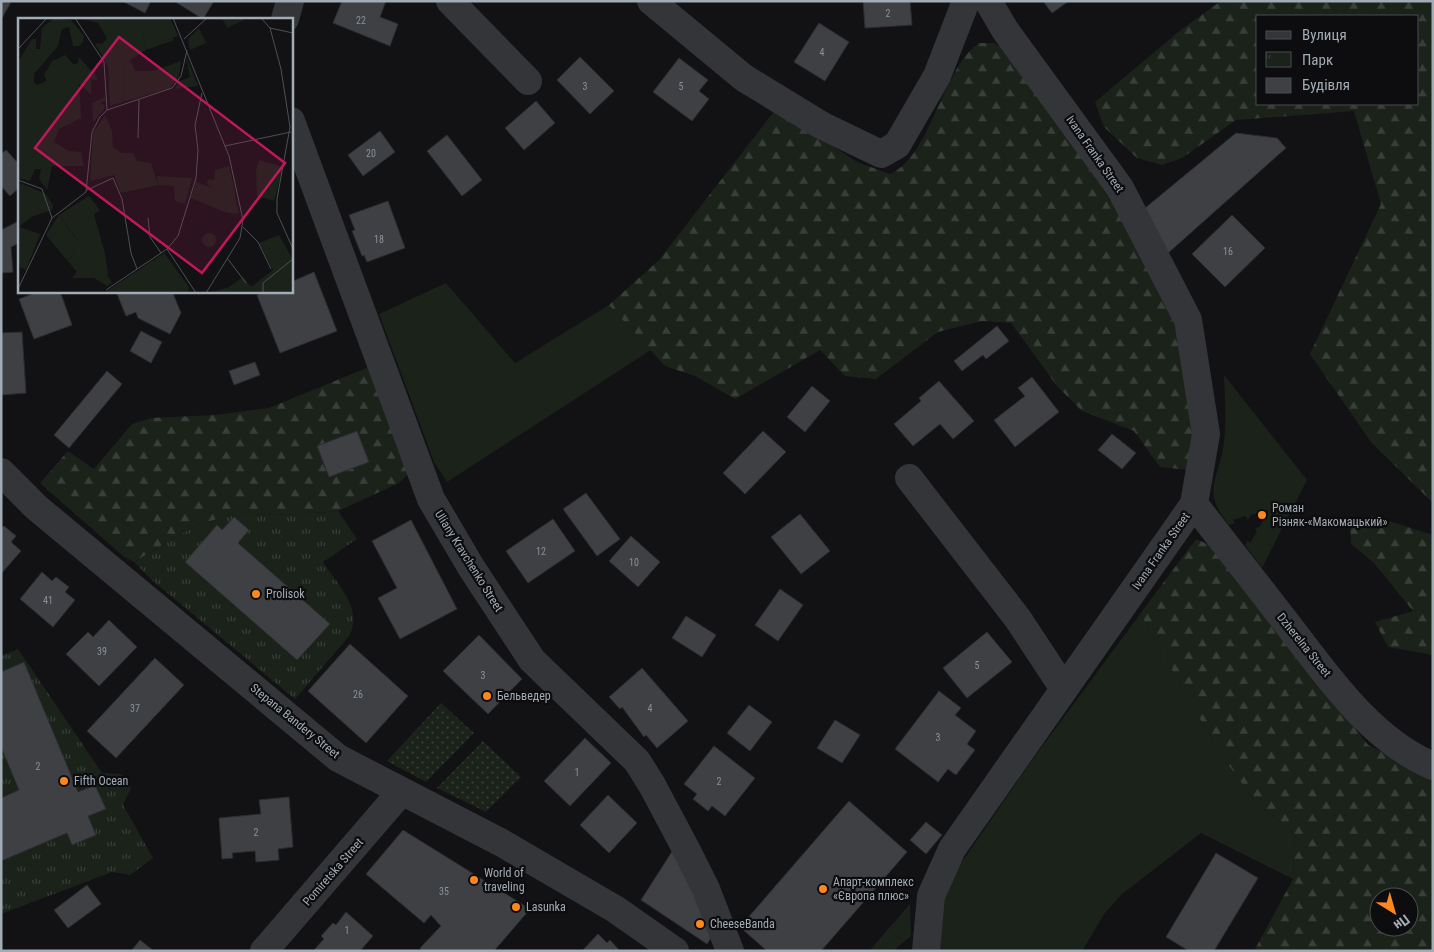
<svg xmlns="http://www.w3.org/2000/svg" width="1434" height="952" font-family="'Roboto Condensed',sans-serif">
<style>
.grass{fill:#1a221a}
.forest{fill:url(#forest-firs);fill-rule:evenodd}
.park{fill:url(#park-tufts)}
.garden{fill:url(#garden-dots)}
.building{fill:#3e4044;stroke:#2c2d30}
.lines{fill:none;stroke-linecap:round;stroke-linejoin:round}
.minor{stroke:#333539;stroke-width:28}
.poi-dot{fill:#fe861f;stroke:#0d0d0f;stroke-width:2}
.labels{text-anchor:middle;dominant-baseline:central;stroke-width:4.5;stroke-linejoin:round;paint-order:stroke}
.number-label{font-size:10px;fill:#899199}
.street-label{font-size:12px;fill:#a2acb5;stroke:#0d0d0f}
.poi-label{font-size:12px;fill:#a2acb5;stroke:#0d0d0f;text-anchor:start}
.inset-road{fill:none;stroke:#4c5054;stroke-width:1}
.view{fill:#c2185b;fill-opacity:0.15;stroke:#c2185b;stroke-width:2.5}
.inset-edge{fill:none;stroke:#a2acb5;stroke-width:2.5}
</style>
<defs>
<pattern id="forest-firs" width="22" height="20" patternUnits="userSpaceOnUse" patternTransform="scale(1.25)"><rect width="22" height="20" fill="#1a221a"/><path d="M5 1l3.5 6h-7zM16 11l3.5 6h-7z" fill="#383f39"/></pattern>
<pattern id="park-tufts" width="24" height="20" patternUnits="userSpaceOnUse" patternTransform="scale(1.25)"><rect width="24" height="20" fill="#1a221a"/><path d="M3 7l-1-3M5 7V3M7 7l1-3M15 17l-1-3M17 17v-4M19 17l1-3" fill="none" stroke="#383f39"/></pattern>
<pattern id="garden-dots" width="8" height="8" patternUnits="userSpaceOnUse" patternTransform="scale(1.25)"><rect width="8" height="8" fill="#1a221a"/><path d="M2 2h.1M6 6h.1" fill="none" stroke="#383f39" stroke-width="1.8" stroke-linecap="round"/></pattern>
</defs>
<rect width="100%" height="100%" fill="#121214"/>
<path class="grass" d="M446,283L515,363L609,305L651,350L447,482L434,462L379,314Z
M1224,375L1307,480L1262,568L1245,545L1248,540L1250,543L1257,531L1255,529L1260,526L1269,510L1251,515L1248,520L1245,516L1233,520L1235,523L1229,525C1223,517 1216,508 1214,498C1211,482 1221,464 1223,449C1227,424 1225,400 1224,375Z
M1140,614L1219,752L1254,800L1295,835L1293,879L1201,833L1121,895L1105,913L1082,951H939L944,888L1030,763Z
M910,904L911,936L893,951H869Z"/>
<path class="forest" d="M1221,1H1433V503L1371,442L1310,354L1381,204L1354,111L1236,120L1182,158L1162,165L1137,158L1104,127L1095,102L1182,29ZM1258,16H1418V104H1258Z
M979,43H994L1002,48L1110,190L1177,322L1195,436L1189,470L1160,467L1134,431L1082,411L1057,386L1011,323L982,321L938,332L876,379L845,376L820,350L735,399L695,376L665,366L609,305L659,260L776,109L857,162L890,174C931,157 942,68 979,43Z
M369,367L408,474L399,483L338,511L286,515L238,513L197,525L134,562L123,556L40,483L68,451L94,469L132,424L151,418L215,415L269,408ZM357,432L369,462L329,477L317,446Z
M1373,516L1433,535V655L1388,647L1375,622L1413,611L1374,563L1351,544L1350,522Z
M1196,539L1212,546L1368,745L1433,777V951H1254L1293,879L1295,835L1254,800L1219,752L1140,614ZM1379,897H1409V927H1379Z"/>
<path class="park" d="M338,511L357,539L323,562C338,585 362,607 350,635L295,699L153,581L134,562L197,525L237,513L286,515Z
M18,649L102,773L121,774L131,788L123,805L153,858L130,875L112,872L1,914V656Z"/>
<path class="garden" d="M441,703L474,733L426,782L387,761Z
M483,741L521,777L486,812L437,788Z"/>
<path class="building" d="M1,1L11,2L1,20Z
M122,1H151L145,13Z
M174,1H214L203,19Z
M342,1H386L380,17L398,24L390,46L333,23Z
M863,1H910L912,25L865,28Z
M1043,1H1069L1052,13Z
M819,23L849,42L825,81L794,62Z
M580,57L614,91L590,114L557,80Z
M679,58L708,80L699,91L709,99L692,121L653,92Z
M536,101L555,123L524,150L505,128Z
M380,131L395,152L363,176L348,155Z
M1236,133L1277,138L1286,148L1167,254L1144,209Z
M447,135L482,180L462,196L427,151Z
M6,150L19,164V188L10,196L1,186V154Z
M388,201L405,248L367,262L364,255L362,256L352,231L355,230L349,215Z
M1232,215L1265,248L1225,287L1192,254Z
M19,221V243L11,247L13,272L1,273V230Z
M314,272L337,331L280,353L257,295L267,291H291V282Z
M40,291H60L72,325L34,339L19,299Z
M116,291H172L181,313L170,334L138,318L136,312L126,316Z
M997,326L1009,341L986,359L983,355L962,371L954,361Z
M141,331L162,342L151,363L130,351Z
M22,332L26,393L1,395V333Z
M255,362L260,375L234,385L229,371Z
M107,371L122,384L69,448L54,435Z
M1032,377L1059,412L1015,447L994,420L1025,396L1018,388Z
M939,381L974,421L953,439L940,424L913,446L894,424L921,401L919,398Z
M812,386L830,401L805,432L787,417Z
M357,431L369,462L329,477L317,446Z
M763,431L786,452L745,494L723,473Z
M1112,434L1136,453L1122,469L1098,450Z
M586,493L620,539L597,556L563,509Z
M800,514L830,551L801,574L771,537Z
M234,517L249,530L238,543L330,624L297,660L185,562L217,525L222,530Z
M553,519L575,551L528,583L506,551Z
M411,520L457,609L400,639L378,598L397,588L372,541Z
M4,526L16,536L11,542L21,551L1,574V529Z
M631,536L660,562L638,587L609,561Z
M42,572L52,581L56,577L69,587L65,592L75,600L53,627L20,599Z
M780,589L803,605L778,641L755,625Z
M686,616L716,635L702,657L672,638Z
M109,620L137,647L99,686L66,654L88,632L93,637Z
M987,632L1012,662L967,698L943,668Z
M479,635L522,679L488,714L443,671Z
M350,644L408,696L366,743L308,691Z
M155,658L184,685L116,758L87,731Z
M24,662L78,792L95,785L106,809L88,816L96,835L72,845L67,833L1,861V798L19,790L1,747V672Z
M642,668L688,721L657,748L646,735L644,737L622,707L620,709L609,697Z
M939,691L961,708L955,715L976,731L967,744L975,750L956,775L948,769L938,782L895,749Z
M749,705L772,722L750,751L727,733Z
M835,720L860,735L842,763L817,748Z
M585,738L611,763L570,806L544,781Z
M714,746L755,778L725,816L712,806L708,811L693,799L697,794L684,784Z
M608,795L637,823L609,853L580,825Z
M289,797L293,847L278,849L279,860L256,862L255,851L232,853L233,858L222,859L219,818L261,814L259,800Z
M849,801L907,852L821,951H767L740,927Z
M926,822L942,835L926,854L910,840Z
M403,830L530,909L494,951H422L420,948L441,926L431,915L424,923L366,874Z
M673,850L714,933L707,944L641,900Z
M1216,853L1258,878L1214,951H1189L1166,937Z
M87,885L101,904L68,928L54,910Z
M346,912L373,936L360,951H313L324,939L321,936L333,923L336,925Z
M598,934L607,943L610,940L620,951H582Z
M140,940L154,951H131Z"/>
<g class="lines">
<path class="minor" d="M450,1L528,81
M651,1L744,78L821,125L881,154L897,145L937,76L966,1
M285,19L290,1
M291,121L431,499L471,567L532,660L637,761L652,785L686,849L706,889L730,951
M1,472L36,507L338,758L502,843L615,909L675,951
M909,478L1018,619L1064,689
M1194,504C1224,543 1255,582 1285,621C1326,674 1370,740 1433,766
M264,951L401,792
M926,951L931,896L952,849L1194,504L1206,434L1188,320L1120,188L1005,30L988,1"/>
</g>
<g class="poi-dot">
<circle cx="1262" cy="515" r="5"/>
<circle cx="256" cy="594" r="5"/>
<circle cx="487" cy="696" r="5"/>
<circle cx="64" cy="781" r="5"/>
<circle cx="474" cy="880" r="5"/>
<circle cx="823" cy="889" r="5"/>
<circle cx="516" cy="907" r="5"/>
<circle cx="700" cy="924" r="5"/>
</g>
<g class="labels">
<g class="number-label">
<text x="888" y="13">2</text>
<text x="361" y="20">22</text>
<text x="822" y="52">4</text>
<text x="585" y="86">3</text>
<text x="681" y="86">5</text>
<text x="371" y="153">20</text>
<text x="379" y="239">18</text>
<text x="1228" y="251">16</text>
<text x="541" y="551">12</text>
<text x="634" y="562">10</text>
<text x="48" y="600">41</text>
<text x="102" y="651">39</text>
<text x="977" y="665">5</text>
<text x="483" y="675">3</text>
<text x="358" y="694">26</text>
<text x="135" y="708">37</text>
<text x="650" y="708">4</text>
<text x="938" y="737">3</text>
<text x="38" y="766">2</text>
<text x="577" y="772">1</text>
<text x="719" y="781">2</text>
<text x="256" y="832">2</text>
<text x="444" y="891">35</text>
<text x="347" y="930">1</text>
</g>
<g class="street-label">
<text transform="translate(1095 154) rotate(55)">Ivana Franka Street</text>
<text transform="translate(1161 551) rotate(-55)">Ivana Franka Street</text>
<text transform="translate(469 561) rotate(58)">Uliany Kravchenko Street</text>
<text transform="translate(1304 645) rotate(51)">Dzherelna Street</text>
<text transform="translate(295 721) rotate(39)">Stepana Bandery Street</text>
<text transform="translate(333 872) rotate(-49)">Pomiretska Street</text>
</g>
<g class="poi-label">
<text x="1272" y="508">Роман<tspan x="1272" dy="14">Різняк-«Макомацький»</tspan></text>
<text x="266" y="594">Prolisok</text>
<text x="497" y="696">Бельведер</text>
<text x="74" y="781">Fifth Ocean</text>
<text x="484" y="873">World of<tspan x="484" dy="14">traveling</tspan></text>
<text x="833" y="882">Апарт-комплекс<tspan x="833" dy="14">«Європа плюс»</tspan></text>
<text x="526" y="907">Lasunka</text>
<text x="710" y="924">CheeseBanda</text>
</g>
</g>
<g transform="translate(18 18)">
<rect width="275" height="275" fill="#121214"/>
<path d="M168,38L180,68L157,71L162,63L172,59ZM111,40L117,53H135L163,43L161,58L152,70L105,84L107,45ZM87,79V83L82,85L87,87L86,91L75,105L74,85ZM139,158L174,160L167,186L157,183L156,168L140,167ZM41,197L58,221L54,222L56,235L52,240L56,245L87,261L90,258L94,265L89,268L76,260H54L59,254L28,217Z" fill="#1a221a"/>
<path d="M36,0L53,2L66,18L65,24L61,28H55L51,9L44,11L40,28L16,56V64L19,67L29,63L26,57L34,43L47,37L55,46H59L61,39L79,59V63L73,61V76L61,66L63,100L41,111L36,124L51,133L63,134L66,148H34L29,172L21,161L23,151H17L12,163L0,160V44L14,21H18V31H22L24,10ZM61,0H152L160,18L145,23L125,15L128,32L107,45L105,84L92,88L90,49L77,25L84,26L89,20L80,5ZM87,97L94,113L95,129L104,135H115L119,143L133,145L140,167L103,175L96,157L72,163L75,115ZM0,164L28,176L35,188L34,192L13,199L1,209L22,216L8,252L2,249L0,241ZM178,164L217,178L221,196L206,194L173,180ZM50,221H58L87,235L90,258L84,262L56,245L52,240L56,235Z" fill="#1a221a"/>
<path d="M204,0H226V2L209,10ZM139,9L145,23L155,20L156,22L128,32L125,15ZM181,10L188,25L172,32L170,21ZM241,142L265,149L256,183L239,178L238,152ZM211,148L217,174V178L201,175L189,166L190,161L196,162L197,152ZM71,178L82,192L76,197L87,235L90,258L87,261L70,252L63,227L41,197ZM184 222a7 7 0 1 1 14 0a7 7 0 1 1-14 0ZM261,217L275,242V275H192L211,269L225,259L233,269L255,252L241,225ZM146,235L171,269L170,275H86Z" fill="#1a221a"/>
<path class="inset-road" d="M57,0L86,44L89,92M155,0L211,138L225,202L222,220L188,275M243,0L252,10L275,15M252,10L263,51L272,109L259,181V195L275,231M166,21L189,0M1,30L29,0M120,120L121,82M207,128L273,114M0,162L24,171L34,200M69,172L95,160L104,181L113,235L119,251M130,200L132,219L143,235M225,209L240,224L253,251M149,231L178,275M209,240L228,265M0,271L34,200L68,174L74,114L82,99L89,92L154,70L163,58L169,32M88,272L149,231L160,218L178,160L180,132L177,107L184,75M245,275V265L275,241"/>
<path class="view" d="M101,19L267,145L184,255L17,130Z"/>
<rect width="275" height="275" class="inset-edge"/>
</g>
<rect width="1434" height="952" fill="none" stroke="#a2acb5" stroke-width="5"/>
<rect x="1256" y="15" width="162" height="90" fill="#0d0d0f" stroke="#494d51"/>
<rect x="1266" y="31" width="25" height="8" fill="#333539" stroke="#494d51"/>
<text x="1302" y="40" font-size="15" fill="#a2acb5">Вулиця</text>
<rect x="1266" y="52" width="25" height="15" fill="url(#park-tufts)" stroke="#494d51"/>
<text x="1302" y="65" font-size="15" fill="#a2acb5">Парк</text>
<rect x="1266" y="78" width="25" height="15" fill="#3e4044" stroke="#494d51"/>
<text x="1302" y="90" font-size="15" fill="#a2acb5">Будівля</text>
<g transform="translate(1394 912) rotate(143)"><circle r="24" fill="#0d0d0f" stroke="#494d51"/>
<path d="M0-4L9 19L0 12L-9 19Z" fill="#fe861f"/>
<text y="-8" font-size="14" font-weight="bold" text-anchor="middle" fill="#a2acb5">Пн</text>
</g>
</svg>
